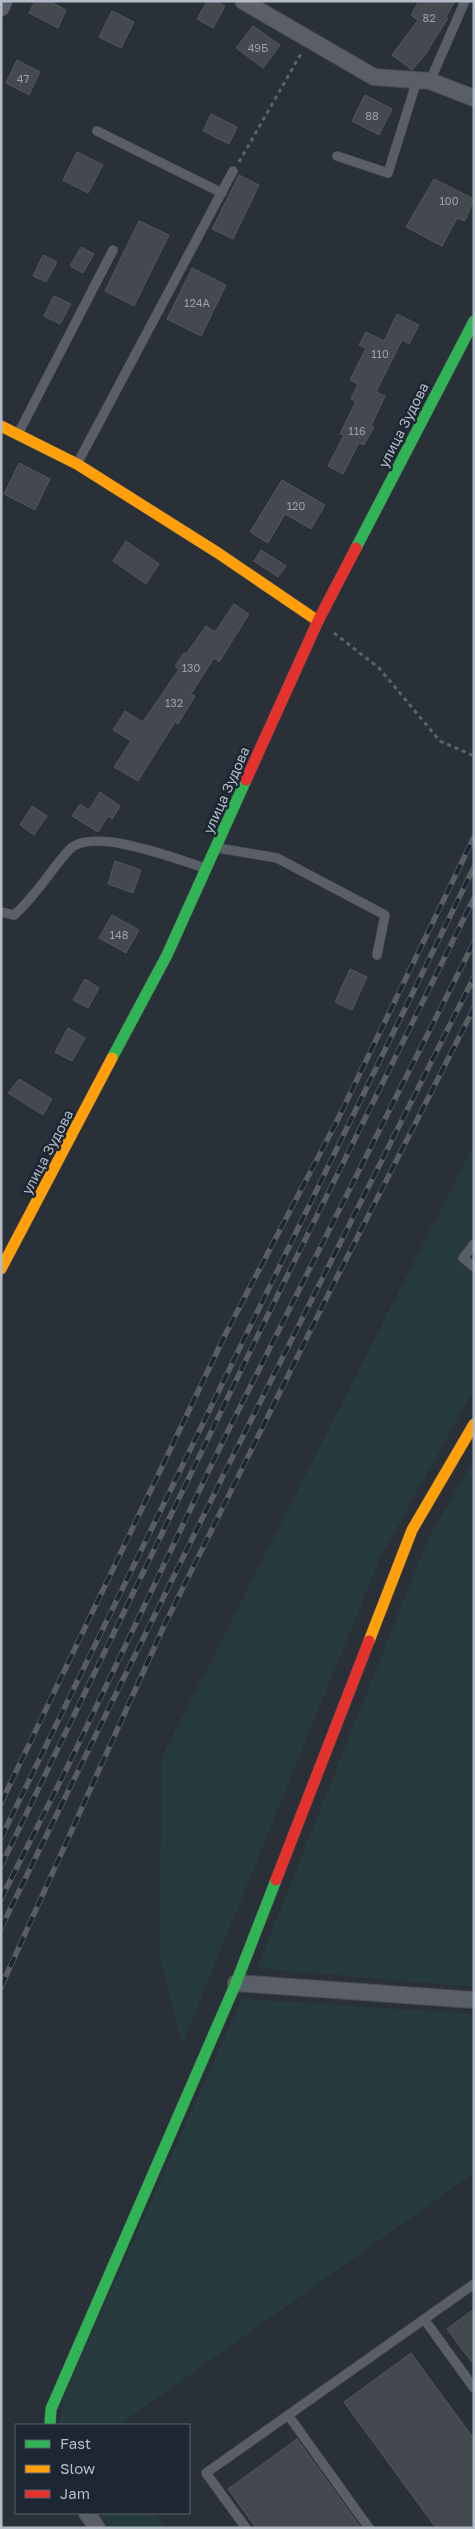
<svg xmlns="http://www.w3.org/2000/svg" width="475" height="2529" font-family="'Golos Text',sans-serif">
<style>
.green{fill:#273a3e}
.building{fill:#444950;stroke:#52575f}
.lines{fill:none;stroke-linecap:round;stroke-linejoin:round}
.lane-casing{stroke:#484c53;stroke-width:10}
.street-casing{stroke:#484c53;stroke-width:18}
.fast-casing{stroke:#484c53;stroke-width:12}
.slow-casing{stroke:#484c53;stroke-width:12}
.jam-casing{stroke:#484c53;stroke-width:12}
.path{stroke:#5d636a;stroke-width:3;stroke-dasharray:4 4;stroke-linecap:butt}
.lane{stroke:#5a5e66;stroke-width:9}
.street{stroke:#5a5e66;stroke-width:16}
.fast{stroke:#30b455;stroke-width:11}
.slow{stroke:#ff9f0a;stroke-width:11}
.jam{stroke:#e5322d;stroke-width:11}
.rail-casing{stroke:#595d64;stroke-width:5.5}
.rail{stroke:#1d2633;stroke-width:4;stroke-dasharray:11;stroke-linecap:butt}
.labels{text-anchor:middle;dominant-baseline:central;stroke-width:5;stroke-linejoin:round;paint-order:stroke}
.number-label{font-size:11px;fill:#989fab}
.street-label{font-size:14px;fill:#b4bcc9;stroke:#1d2633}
</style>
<rect width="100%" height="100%" fill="#2a3038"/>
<path class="green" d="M474,1144V1389L380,1558L182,2045L159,1956L162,1757Z
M474,1460V1987L257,1968L429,1537Z
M242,1999L474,2014V2173L119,2425H59L66,2391Z
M99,2513H155L165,2528H110Z"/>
<path class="building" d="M35,1H49L66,10L58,28L29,13Z
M207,1H217L225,6L213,28L197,19Z
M419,1H455L446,17L448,18L425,55L412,70L392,55L418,20L411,15Z
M112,11L134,22L121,48L99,37Z
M253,26L280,45L263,68L236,48Z
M17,60L40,72L29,95L6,83Z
M365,95L392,109L379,135L352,121Z
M211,114L237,127L229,144L203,131Z
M77,152L103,165L88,193L63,180Z
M239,175L259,185L233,239L212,229Z
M434,179L474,199L465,221L457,218L442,246L406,227Z
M139,221L169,235L134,306L105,291Z
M81,247L94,254L83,273L70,266Z
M43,255L57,262L46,282L33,276Z
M192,268L226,285L201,336L167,319Z
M54,296L71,304L60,324L44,316Z
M397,314L419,325L409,344L402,340L376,392L385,396L371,426L374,427L364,445L359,443L343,474L328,466L344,435L340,434L356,401L351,399L358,384L350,380L366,348L359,345L366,332L384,341Z
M19,463L50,479L35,510L4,494Z
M282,480L325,505L311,529L285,514L268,543L250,532Z
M126,541L159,564L146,584L113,561Z
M261,550L286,566L278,577L254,561Z
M234,604L249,614L219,662L214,658L191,694L195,696L178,724L175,722L138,781L114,767L131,741L113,730L125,711L143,722L179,669L175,666L184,653L186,654L206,626L215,632Z
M100,792L120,806L112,819L108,816L98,832L72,816L80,804L89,810Z
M32,806L47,816L34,835L20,825Z
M115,861L141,870L133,893L108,884Z
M112,915L139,930L126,953L99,938Z
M350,969L367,977L352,1010L335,1002Z
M85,979L99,988L88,1008L73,1000Z
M68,1028L85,1038L72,1061L55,1052Z
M19,1079L52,1099L43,1115L8,1093Z
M474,2309V2365L447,2329Z
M411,2353L474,2439V2528H436L344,2402Z
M297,2439L361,2528H256L228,2489Z"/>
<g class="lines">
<defs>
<path id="lane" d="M430,81L465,1
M97,131L222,193
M337,156L388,173L417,80
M18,434L113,250
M77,464L233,171
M218,848L277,858L385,915L377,955
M1,912L14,915C36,896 49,872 69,850C92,825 177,860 206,868
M474,1244L463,1258L474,1267
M424,2319L474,2388
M288,2415L369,2528
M246,2528L206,2473L474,2284"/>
<path id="street" d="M243,1L374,77L430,81L474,98
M1,8L4,1
M236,1983L474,2000
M87,2513L97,2528"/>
<path id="fast" d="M356,548L474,321
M112,1058L167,955L246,780
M50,2425L51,2409L236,1983L276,1880"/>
<path id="slow" d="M1,426L77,464L218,553L318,621
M1,1269L112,1058
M369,1641L412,1530L474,1424"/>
<path id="jam" d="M246,780L318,621L356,548
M276,1880L369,1641"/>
</defs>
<use href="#lane" class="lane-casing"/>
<use href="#street" class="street-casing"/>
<use href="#fast" class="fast-casing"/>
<use href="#slow" class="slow-casing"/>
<use href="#jam" class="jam-casing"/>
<path class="path" d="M239,162L302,52
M334,633L379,668L440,741L474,756"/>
<use href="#lane" class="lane"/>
<use href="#street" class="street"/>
<use href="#fast" class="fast"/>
<use href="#slow" class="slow"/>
<use href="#jam" class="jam"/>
<defs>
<path id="rail" d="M1,1803L226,1333L336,1123L474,837
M1,1838L474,867
M1,1866L259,1333L474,898
M1,1899L67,1768L221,1445L474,942
M1,1928L223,1476L474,977
M1,1987L164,1626L331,1289L474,1008"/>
</defs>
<use href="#rail" class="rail-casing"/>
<use href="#rail" class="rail"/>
</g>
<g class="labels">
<g class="number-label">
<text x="429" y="17">82</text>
<text x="258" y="47">49Б</text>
<text x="23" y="78">47</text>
<text x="372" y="115">88</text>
<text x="449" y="200">100</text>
<text x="197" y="302">124А</text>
<text x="380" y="353">110</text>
<text x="357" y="430">116</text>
<text x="296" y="505">120</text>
<text x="191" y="667">130</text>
<text x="174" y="702">132</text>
<text x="119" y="934">148</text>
</g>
<g class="street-label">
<text transform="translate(403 425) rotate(-63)">улица Зудова</text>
<text transform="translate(226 790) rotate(-66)">улица Зудова</text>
<text transform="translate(47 1152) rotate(-62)">улица Зудова</text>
</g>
</g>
<rect width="475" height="2529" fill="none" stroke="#b4bcc9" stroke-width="5"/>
<rect x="15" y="2424" width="175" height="90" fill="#1d2633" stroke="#59626f"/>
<rect x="25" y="2440" width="25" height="8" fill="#30b455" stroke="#59626f"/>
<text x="60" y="2449" font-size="15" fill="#b4bcc9">Fast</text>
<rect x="25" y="2465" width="25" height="8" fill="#ff9f0a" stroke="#59626f"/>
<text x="60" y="2474" font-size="15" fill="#b4bcc9">Slow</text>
<rect x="25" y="2490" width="25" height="8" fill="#e5322d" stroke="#59626f"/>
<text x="60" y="2499" font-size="15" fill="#b4bcc9">Jam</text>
</svg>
